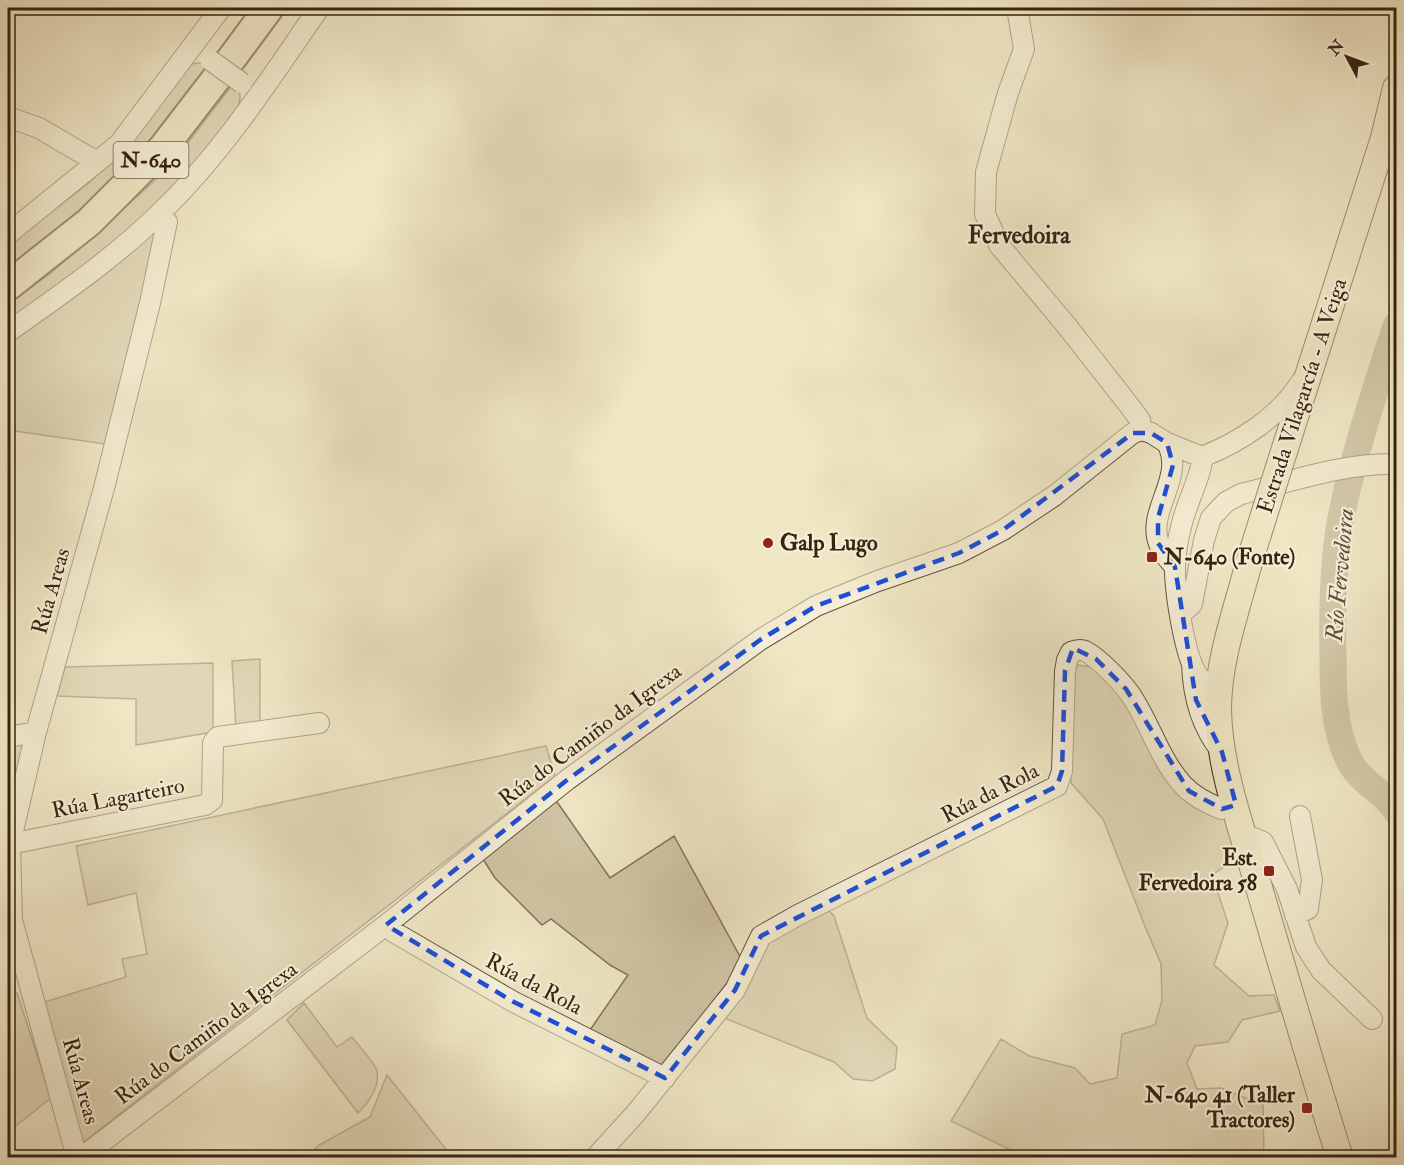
<svg xmlns="http://www.w3.org/2000/svg" width="1404" height="1165" font-family="'IM FELL Double Pica',serif">
<style>
.green{fill:#d0c5a5;stroke:#847459;stroke-width:1.5}
.lines{fill:none;stroke-linecap:round;stroke-linejoin:round}
.river{stroke:#b1a486;stroke-width:27}
.minor-casing{stroke:#66543b;stroke-width:22}
.major-casing{stroke:#38230d;stroke-width:28}
.highway-casing{stroke:#38230d;stroke-width:32}
.minor{stroke:#f5efd9;stroke-width:20}
.major{stroke:#efe6c4;stroke-width:26}
.highway{stroke:#efe6c4;stroke-width:28}
.minor-bridge-casing{stroke:#66543b;stroke-width:22;stroke-linecap:butt}
.major-bridge-casing{stroke:#38230d;stroke-width:28;stroke-linecap:butt}
.minor-bridge{stroke:#f5efd9;stroke-width:20}
.major-bridge{stroke:#efe6c4;stroke-width:26}
.marked{fill:none;stroke:#1d4ed8;stroke-width:4.5;stroke-dasharray:12 8;stroke-linejoin:round}
.poi-dot{fill:#8f2418;stroke:#f5efd9;stroke-width:2}
.labels{text-anchor:middle;dominant-baseline:central;stroke-width:4.5;stroke-linejoin:round;paint-order:stroke}
.shield{fill:#f5efd9;stroke:#71604a;stroke-width:1.5}
.shield-label{font-size:21px;font-weight:bold;fill:#38230d}
.street-label{font-size:22px;fill:#38230d;stroke:#f5efd9}
.poi-label{font-size:22px;font-weight:bold;fill:#38230d;stroke:#f5efd9;text-anchor:start}
.neighbourhood-label{font-size:24px;font-weight:bold;fill:#38230d;stroke:#f5efd9}
.water-label{font-size:24px;font-style:italic;fill:#625037;stroke:#f5efd9}
</style>
<rect width="100%" height="100%" fill="#efe6c4"/>
<filter id="stains"><feTurbulence type="fractalNoise" baseFrequency=".00333" numOctaves="4"/><feColorMatrix values="0 0 0 0 .2 0 0 0 0 .09 0 0 0 0 .02 0 0 0 .5 -.17"/></filter>
<radialGradient id="worn" r=".72"><stop offset=".6" stop-color="#630" stop-opacity="0"/><stop offset="1" stop-color="#630" stop-opacity=".3"/></radialGradient>
<path class="green" d="M200,63L208,66L145,147L82,211L8,267V245L90,182L131,141L189,64Z
M232,85L239,88C239,91 240,94 240,98C239,128 141,222 115,244C81,272 43,297 8,323V305L52,272L169,168Z
M150,232H157L105,444L8,430V342Z
M260,659V726L236,729L232,661Z
M213,663V732L136,745V699L57,696L65,667Z
M1078,665L1093,667L1134,710L1185,794L1226,815L1237,858L1212,875L1228,923L1214,965L1249,996L1274,995L1280,1011L1242,1020L1228,1042L1195,1046L1187,1063L1197,1089L1221,1088L1263,1105L1264,1157H1025L951,1121L1001,1039L1029,1056L1075,1068L1090,1084L1117,1078L1122,1034L1155,1025L1162,1001L1161,964L1144,924L1103,819L1071,783L1067,679Z
M21,742L23,751L8,807V745Z
M546,746L555,776L81,1144L38,1004L126,977L122,959L147,954L136,893L88,905L76,846Z
M555,799L610,878L674,836L743,962L663,1068L590,1030L628,975L610,965L551,919L542,925L495,878L481,856Z
M828,910L834,916L867,1018L897,1047L895,1069L872,1081L853,1079L834,1062L719,1016L765,940Z
M17,993L51,1098L8,1132V998Z
M304,1003L337,1047L352,1037C358,1045 375,1063 377,1071C380,1088 368,1103 358,1113L287,1020Z
M387,1075L452,1157H307L319,1145L370,1117Z"/>
<g class="lines">
<path class="river" d="M1396,326C1375,391 1353,455 1340,523C1333,566 1332,612 1333,655C1333,689 1333,726 1348,758C1360,785 1385,790 1396,811"/>
<defs>
<path id="minor" d="M1017,8L1024,49L1008,93L986,172L985,214L999,245L1066,325L1128,404L1140,420L1142,430
M8,117L39,128L97,162
M8,234L119,144L221,8
M8,332C60,295 113,259 159,214C222,154 270,79 319,8
M1167,443C1186,478 1146,510 1159,544C1162,553 1169,560 1175,567
M1202,457C1204,468 1185,508 1182,523C1178,538 1175,554 1175,569C1175,591 1185,661 1199,677C1205,683 1212,684 1220,686
M1202,457C1240,442 1279,417 1301,382
M1181,614L1192,604L1204,540L1211,518L1226,502L1241,494C1293,481 1343,463 1396,464
M1192,664C1193,696 1201,726 1221,751
M8,737L36,732
M1245,840L1254,838L1263,842L1287,889L1306,947L1321,970L1372,1019
M10,844L205,805L212,800L213,743L218,737L319,723
M1295,915L1308,909L1312,880L1300,816
M386,925L392,931L512,1001L665,1078
M77,1158L12,920L10,844L36,732L104,488L150,303L167,222L160,214
M81,1158L386,925L567,780L760,640L816,606L875,582L959,553L1003,530L1054,496L1133,433L1142,430L1151,433L1167,443L1202,457
M595,1158L636,1113L735,990L761,936L798,915L1057,786L1062,771L1065,671L1067,660L1071,652C1076,650 1080,649 1085,651C1099,658 1126,686 1134,700C1151,727 1161,761 1183,785C1193,796 1209,804 1222,809L1236,805"/>
<path id="major" d="M1280,464L1384,138L1396,88
M1248,566C1236,612 1218,661 1218,709C1219,769 1243,833 1260,891C1286,980 1312,1069 1340,1158"/>
<path id="highway" d="M8,286L89,222L162,149L229,62L269,8"/>
</defs>
<use href="#minor" class="minor-casing"/>
<use href="#major" class="major-casing"/>
<use href="#highway" class="highway-casing"/>
<use href="#minor" class="minor"/>
<use href="#major" class="major"/>
<use href="#highway" class="highway"/>
<defs>
<path id="minor-bridge" d="M210,60L242,83"/>
<path id="major-bridge" d="M1248,566L1280,464"/>
</defs>
<use href="#minor-bridge" class="minor-bridge-casing"/>
<use href="#major-bridge" class="major-bridge-casing"/>
<use href="#minor-bridge" class="minor-bridge"/>
<use href="#major-bridge" class="major-bridge"/>
</g>
<path d="M0 0H1404V1165H0ZM1133,433H1151L1167,443L1173,465L1158,518V543L1175,567L1196,700L1222,752L1236,805L1222,809L1189,791L1126,689L1096,659L1073,648L1065,671L1062,771L1057,786L761,936L735,990L665,1078L512,1001L386,925L567,780L760,640L816,606L959,553L1003,530Z" fill="#efe6c4" fill-opacity=".55" fill-rule="evenodd"/>
<path class="marked" d="M1133,433H1151L1167,443L1173,465L1158,518V543L1175,567L1196,700L1222,752L1236,805L1222,809L1189,791L1126,689L1096,659L1073,648L1065,671L1062,771L1057,786L761,936L735,990L665,1078L512,1001L386,925L567,780L760,640L816,606L959,553L1003,530Z"/>
<g class="poi-dot">
<circle cx="768" cy="543" r="6"/>
<rect x="1146" y="551" width="12" height="12" rx="3"/>
<rect x="1263" y="865" width="12" height="12" rx="3"/>
<rect x="1301" y="1102" width="12" height="12" rx="3"/>
</g>
<g class="labels">
<rect class="shield" x="113.5" y="142" width="75" height="36" rx="4.5"/>
<g class="shield-label">
<text x="151" y="160">N-640</text>
</g>
<g class="street-label">
<text transform="translate(1302 396) rotate(-72)">Estrada Vilagarcía - A Veiga</text>
<text transform="translate(51 591) rotate(-74)">Rúa Areas</text>
<text transform="translate(590 735) rotate(-37)">Rúa do Camiño da Igrexa</text>
<text transform="translate(990 793) rotate(-27)">Rúa da Rola</text>
<text transform="translate(118 798) rotate(-11)">Rúa Lagarteiro</text>
<text transform="translate(534 984) rotate(28)">Rúa da Rola</text>
<text transform="translate(206 1033) rotate(-37)">Rúa do Camiño da Igrexa</text>
<text transform="translate(81 1081) rotate(75)">Rúa Areas</text>
</g>
<g class="poi-label">
<text x="780" y="543">Galp Lugo</text>
<text x="1164" y="557">N-640 (Fonte)</text>
<text x="1257" y="858" text-anchor="end">Est.<tspan x="1257" dy="25">Fervedoira 58</tspan></text>
<text x="1295" y="1095" text-anchor="end">N-640 41 (Taller<tspan x="1295" dy="25">Tractores)</tspan></text>
</g>
<g class="neighbourhood-label">
<text x="1019" y="235">Fervedoira</text>
</g>
<g class="water-label">
<text transform="translate(1340 575) rotate(-85)">Río Fervedoira</text>
</g>
</g>
<rect width="1404" height="1165" fill="none" stroke="#efe6c4" stroke-width="30"/>
<rect x="9" y="9" width="1386" height="1147" fill="none" stroke="#38230d" stroke-width="3"/>
<rect x="15" y="15" width="1374" height="1135" fill="none" stroke="#38230d" stroke-width="1.5"/>
<g transform="translate(1347 57) rotate(311)" stroke="#f5efd9" stroke-width="4.5" paint-order="stroke">
<path d="M0-4.5L10 22L0 15L-10 22Z" fill="#38230d"/>
<text y="-9" font-size="16" font-weight="bold" text-anchor="middle" fill="#38230d">N</text>
</g>
<rect width="100%" height="100%" filter="url(#stains)"/>
<rect width="100%" height="100%" fill="url(#worn)"/>
</svg>
